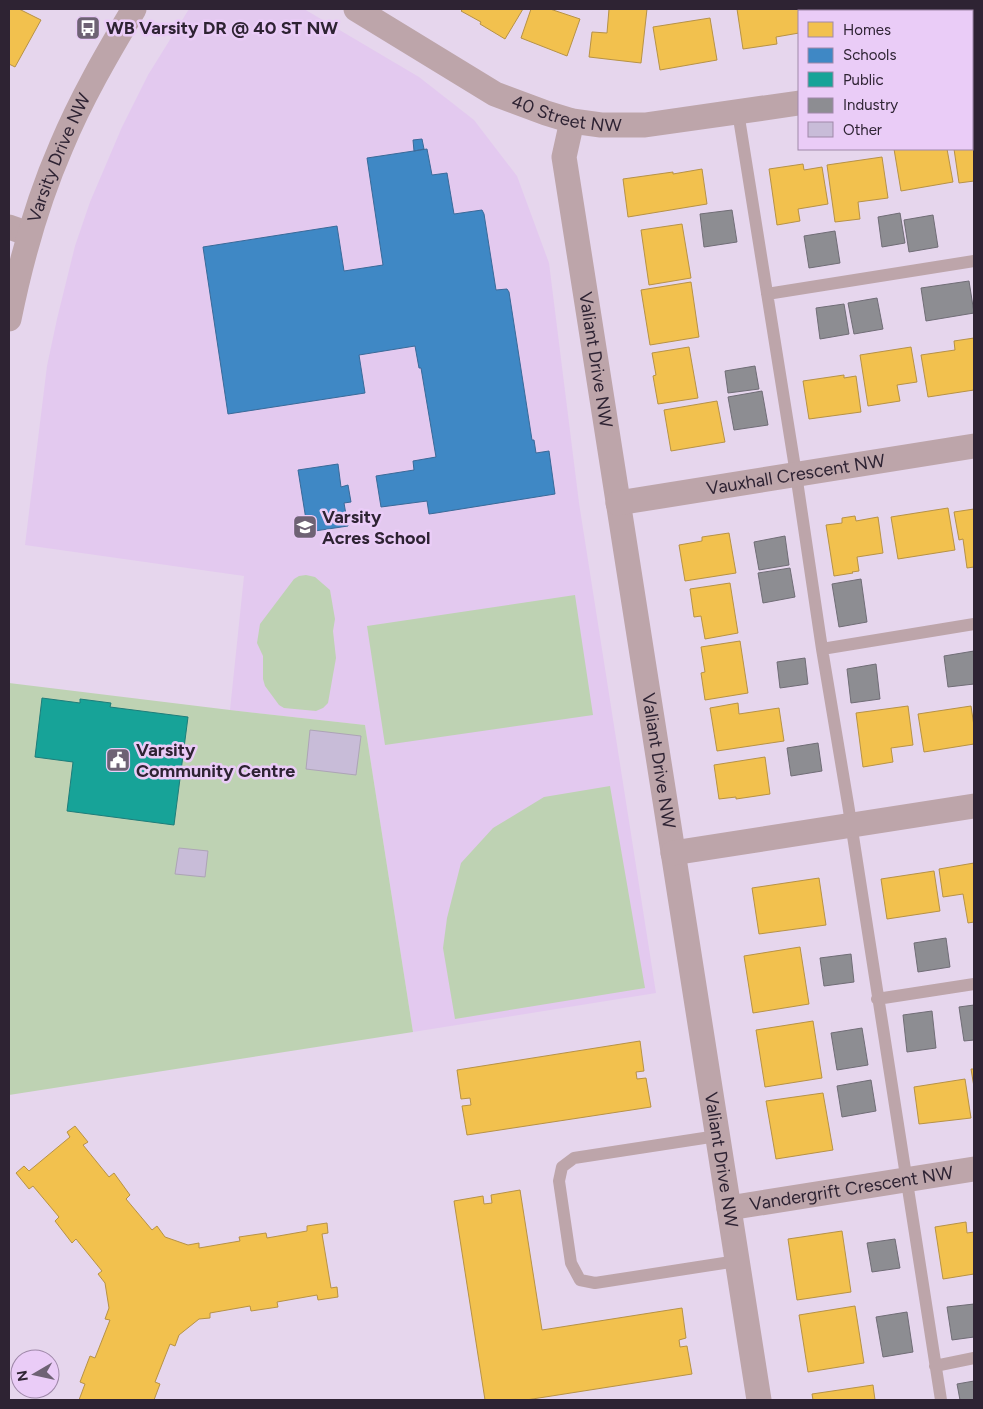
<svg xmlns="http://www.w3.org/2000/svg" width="983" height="1409" font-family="Figtree,sans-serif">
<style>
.built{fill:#e3c9ef}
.green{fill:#bed2b3}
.homes{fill:#f2c14e;stroke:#b79246}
.schools{fill:#3f88c5;stroke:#3a6a99}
.public{fill:#17a398;stroke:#1e7d7a}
.industry{fill:#8d8d92;stroke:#706d76}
.building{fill:#c8bcd8;stroke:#ada4b6}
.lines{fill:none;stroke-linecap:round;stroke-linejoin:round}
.lane{stroke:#bda5aa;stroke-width:12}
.street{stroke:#bda5aa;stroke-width:25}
.labels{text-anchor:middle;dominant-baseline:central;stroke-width:5;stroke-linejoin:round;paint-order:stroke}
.poi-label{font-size:18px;font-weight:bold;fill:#2e2333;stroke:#eaccf7;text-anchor:start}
.street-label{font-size:18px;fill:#2e2333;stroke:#eaccf7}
</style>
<rect width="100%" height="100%" fill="#e6d6ed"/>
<path class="built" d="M189,9H304L419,77L474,120L517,176L549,263L579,503L656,993L413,1032L365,725L230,710L244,576L25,545L47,366L57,319L75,246L90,202L122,127L148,75Z"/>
<path class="green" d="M306,575L315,577L330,590L335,619L333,631L336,658L328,703L323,708L316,711L284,708L279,705L265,686L263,679V656L257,643L260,624L294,579L299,576Z
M575,595L593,715L385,745L367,626Z
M9,683L230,710L365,725L413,1032L9,1095Z
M610,786L645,988L455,1019L443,948L447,918L461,863L493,828L544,797Z"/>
<path class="homes" d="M9,9H19L41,20L15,67L9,64Z
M463,9H523L505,39L480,24L481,22L461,11Z
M531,9H550L580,19L567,56L521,38Z
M609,9H647L641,63L589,57L592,32L607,33Z
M737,9H804V11H799V33L776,37L777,44L743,49Z
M812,9H867V11H812Z
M877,9H932V11H878Z
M942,9H974V15H972V11H943Z
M710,18L717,60L660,70L653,27Z
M974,136V181L959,183L954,149H972V137Z
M894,149H947L953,182L901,191Z
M882,157L888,198L858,202L860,219L835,222L827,165Z
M803,164L804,170L822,167L828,204L798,209L800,221L777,225L769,169Z
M702,169L707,204L628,217L623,179L673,172V174Z
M682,224L691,278L649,285L641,230Z
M691,282L699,337L650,345L641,290Z
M974,338V390L928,397L921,355L955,350L954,341Z
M689,347L698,398L658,404L653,376L656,375L652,353Z
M911,347L917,382L897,385L900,401L868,406L860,355Z
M844,375V378L856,376L861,412L809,419L803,381Z
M717,401L725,442L671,451L664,410Z
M948,508L955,550L898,559L891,517Z
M974,509V567L967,568L963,539L959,540L954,512Z
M855,516L856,521L878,517L883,553L857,557L859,571L852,572L853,573L834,576L826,525L842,523V518Z
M729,533L736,573L685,581L679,545L702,541V537Z
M730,583L738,633L705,639L701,616L694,617L690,589Z
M740,641L748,693L705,700L701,673L705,672L701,647Z
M738,703L739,714L779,708L784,741L717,751L710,708Z
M908,706L913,745L891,748L893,762L863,767L856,713Z
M971,706L974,726V744L924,752L918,714Z
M765,757L770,794L736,799V797L719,799L714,765Z
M974,863V922L968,923L963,894L943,897L939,869Z
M934,871L940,911L887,919L881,879Z
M819,878L826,925L759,934L752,888Z
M800,947L809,1004L753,1013L744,956Z
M813,1021L822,1078L765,1087L756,1030Z
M640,1041L644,1071L636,1072L637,1079L646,1078L651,1107L467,1135L462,1106L471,1105L470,1098L461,1099L457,1070Z
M971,1069H974V1087Z
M965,1079L971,1118L919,1124L914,1087Z
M823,1093L833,1150L776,1159L766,1101Z
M75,1126L88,1142L83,1145L109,1177L114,1173L130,1195L126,1199L152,1230L157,1226L165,1237L188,1245L199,1243V1248L240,1241L239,1237L266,1233L267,1238L307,1231V1226L327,1223L328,1233L322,1234L331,1288L337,1287L338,1297L318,1300L317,1295L277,1302L278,1307L251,1311L250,1306L210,1313V1318L199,1319L179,1335L175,1346L170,1344L155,1382L160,1384L154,1400H79L85,1384L80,1382L90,1356L95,1358L110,1320L105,1319L109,1308L105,1283L98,1274L102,1271L76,1239L72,1243L55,1221L59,1217L33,1186L29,1189L16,1173L24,1166L29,1171L70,1137L67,1132Z
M520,1190L542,1330L682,1308L686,1338L679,1340L680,1347L687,1346L692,1374L526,1400H485L454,1201L483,1196L484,1204L492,1203L491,1195Z
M966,1222L967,1233L974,1232V1274L943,1279L935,1227Z
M842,1231L851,1292L797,1300L788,1239Z
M855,1306L864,1363L808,1372L799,1315Z
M873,1385L875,1400H813L812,1394Z"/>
<path class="schools" d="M422,139L424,149L414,151L413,140Z
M427,149L432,175L447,173L454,214L482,210L484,214L496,290L507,289L509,292L532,440H534L536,453L549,451L555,494L436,513L429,514L427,501L381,507L376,476L414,470L413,461L436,457L421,368H419L415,346L359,355L365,393L228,414L203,247L337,226L344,271L383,265L367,158Z
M338,464L341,487L348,485L351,502L344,503L348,526L308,532L298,470Z"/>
<path class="public" d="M42,698L80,703V699L111,703L110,707L188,717L174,825L67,811L73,762L35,757Z"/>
<path class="industry" d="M732,210L737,242L704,247L700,214Z
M900,213L905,243L882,247L878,217Z
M933,215L938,247L909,252L904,220Z
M835,231L840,263L809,268L804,236Z
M969,281L974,313L926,321L921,288Z
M877,298L883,329L854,334L848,303Z
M844,304L849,334L820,339L816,308Z
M755,366L759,389L728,393L725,371Z
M762,391L768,425L734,430L728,397Z
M785,536L789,565L759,570L754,542Z
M790,568L795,597L763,603L758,573Z
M861,579L867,622L839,627L832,584Z
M974,651V684L948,687L944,656Z
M805,658L808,684L780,688L777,662Z
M876,664L880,699L851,703L847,669Z
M818,743L822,771L791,776L787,748Z
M946,938L950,967L918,972L914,943Z
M851,954L854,982L824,986L820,958Z
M974,1005V1040L964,1041L959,1007Z
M932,1011L936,1048L907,1052L903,1015Z
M862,1028L868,1065L837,1070L831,1033Z
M871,1080L876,1111L842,1117L837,1086Z
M895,1239L900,1268L872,1272L867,1243Z
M974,1304V1337L952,1340L947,1307Z
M907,1312L913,1352L883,1357L876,1317Z
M974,1381V1400H960L957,1384Z"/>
<path class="building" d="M310,730L361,736L356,775L306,769Z
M179,848L208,851L205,877L175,874Z"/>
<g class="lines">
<path class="lane" d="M738,112L796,474L822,649L848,804L941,1400
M767,294L974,261
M822,649L974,624
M877,999L974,984
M717,1136L574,1158L562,1167L559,1181L571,1263L580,1280L595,1283L737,1261
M935,1366L974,1358"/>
<g class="street">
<path id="s1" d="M356,9L495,94L546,113L572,121L601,125H645L799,103"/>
<path d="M972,75L974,74"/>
<path id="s2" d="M572,121L564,157L759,1400"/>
<path d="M9,227L29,234"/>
<path id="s3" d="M9,319C21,260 37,202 61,147C81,99 107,54 134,9"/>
<path id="s4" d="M618,503L974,446"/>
<path d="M673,853L974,806"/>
<path id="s5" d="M729,1208L974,1169"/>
</g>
</g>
<defs>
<symbol id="bus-square" viewBox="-11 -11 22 22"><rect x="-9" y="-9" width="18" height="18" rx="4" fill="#6e6274" stroke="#eaccf7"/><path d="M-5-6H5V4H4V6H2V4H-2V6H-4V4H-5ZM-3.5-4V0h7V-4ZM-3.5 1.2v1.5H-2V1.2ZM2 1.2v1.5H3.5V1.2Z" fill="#fff"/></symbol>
<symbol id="school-square" viewBox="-11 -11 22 22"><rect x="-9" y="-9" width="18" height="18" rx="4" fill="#6e6274" stroke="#eaccf7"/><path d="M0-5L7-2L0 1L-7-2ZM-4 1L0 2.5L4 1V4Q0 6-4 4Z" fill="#fff"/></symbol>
<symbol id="civic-square" viewBox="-11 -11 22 22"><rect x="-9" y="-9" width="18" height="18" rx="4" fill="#6e6274" stroke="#eaccf7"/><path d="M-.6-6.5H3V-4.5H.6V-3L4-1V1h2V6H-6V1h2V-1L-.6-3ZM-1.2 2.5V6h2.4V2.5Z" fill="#fff"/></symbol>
</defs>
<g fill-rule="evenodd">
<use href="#bus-square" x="74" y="14" width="28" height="28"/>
<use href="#school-square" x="291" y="513" width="28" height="28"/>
<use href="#civic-square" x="104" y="746" width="28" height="28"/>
</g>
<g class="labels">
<g class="poi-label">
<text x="106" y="28">WB Varsity DR @ 40 ST NW</text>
<text x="322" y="517">Varsity<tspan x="322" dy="21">Acres School</tspan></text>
<text x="136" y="750">Varsity<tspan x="136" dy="21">Community Centre</tspan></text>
</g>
<g class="street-label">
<text stroke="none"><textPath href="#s1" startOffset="238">40 Street NW</textPath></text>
<text stroke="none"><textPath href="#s3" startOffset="169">Varsity Drive NW</textPath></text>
<text stroke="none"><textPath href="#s2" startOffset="242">Valiant Drive NW</textPath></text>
<text stroke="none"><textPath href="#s4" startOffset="180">Vauxhall Crescent NW</textPath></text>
<text stroke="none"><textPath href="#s2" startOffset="648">Valiant Drive NW</textPath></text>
<text stroke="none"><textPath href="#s2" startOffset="1052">Valiant Drive NW</textPath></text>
<text stroke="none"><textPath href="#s5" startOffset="124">Vandergrift Crescent NW</textPath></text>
</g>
</g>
<rect width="983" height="1409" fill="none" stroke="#2e2333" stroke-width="20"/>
<rect x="798" y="10" width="175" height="140" fill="#eaccf7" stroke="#9f88a9"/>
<rect x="808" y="22" width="25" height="15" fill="#f2c14e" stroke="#9f88a9"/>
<text x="843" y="35" font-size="15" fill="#2e2333">Homes</text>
<rect x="808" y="48" width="25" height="15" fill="#3f88c5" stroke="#9f88a9"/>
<text x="843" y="60" font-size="15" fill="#2e2333">Schools</text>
<rect x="808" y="72" width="25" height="15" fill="#17a398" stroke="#9f88a9"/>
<text x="843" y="85" font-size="15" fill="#2e2333">Public</text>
<rect x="808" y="98" width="25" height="15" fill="#8d8d92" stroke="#9f88a9"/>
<text x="843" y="110" font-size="15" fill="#2e2333">Industry</text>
<rect x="808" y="122" width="25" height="15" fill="#c8bcd8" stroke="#9f88a9"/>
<text x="843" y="135" font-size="15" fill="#2e2333">Other</text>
<g transform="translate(35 1374) rotate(261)"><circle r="24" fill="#eaccf7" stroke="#9f88a9"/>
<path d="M0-4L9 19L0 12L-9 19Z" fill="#6e6274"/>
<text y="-8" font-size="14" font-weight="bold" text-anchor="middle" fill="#2e2333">N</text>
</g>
</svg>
